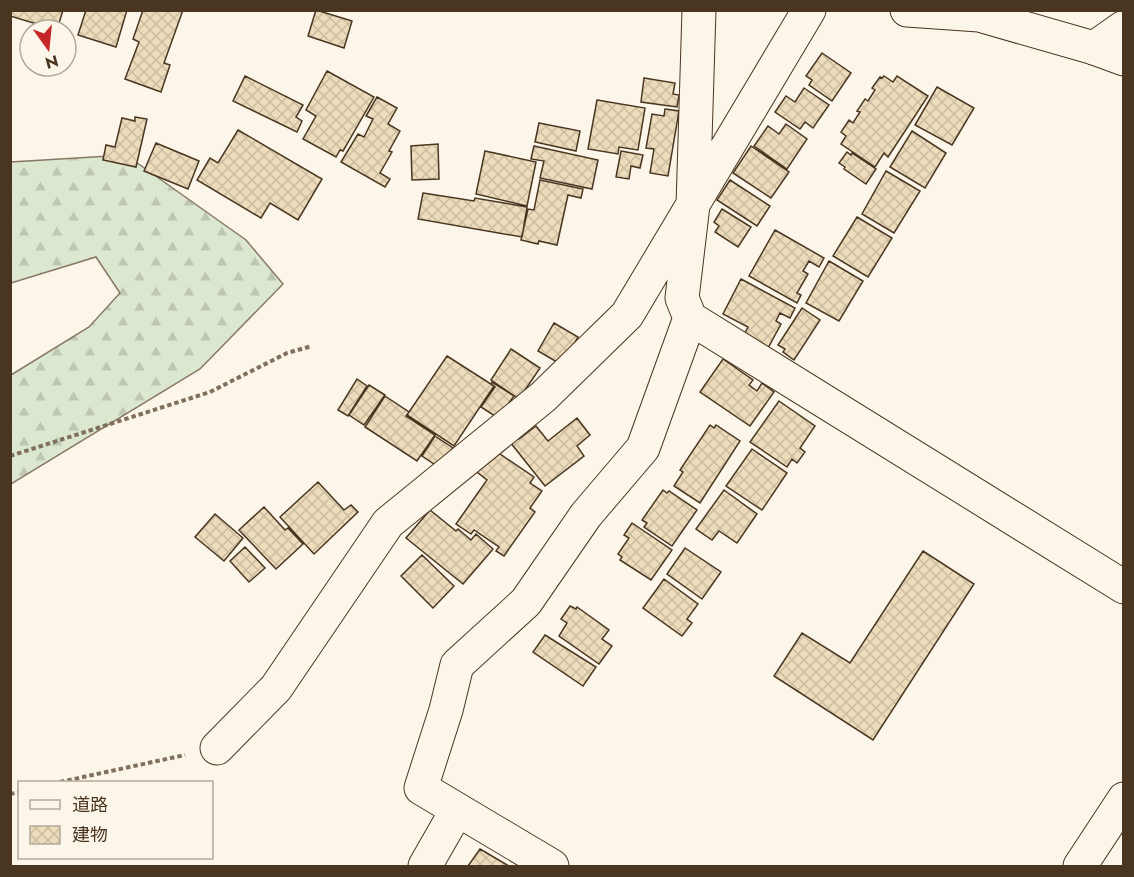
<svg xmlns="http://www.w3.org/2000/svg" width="1134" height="877" font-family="Jost,'Noto Sans JP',sans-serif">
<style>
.forest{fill:url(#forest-firs);stroke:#887966;stroke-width:1.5}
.building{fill:url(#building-cross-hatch);stroke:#4a3520;stroke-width:1.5}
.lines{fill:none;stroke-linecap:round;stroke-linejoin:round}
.minor-casing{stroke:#4a3520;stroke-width:35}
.major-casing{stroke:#4a3520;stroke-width:35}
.path{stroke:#7f6f5c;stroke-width:4;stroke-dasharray:4.5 3;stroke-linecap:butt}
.minor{stroke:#fbf6e9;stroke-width:33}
.major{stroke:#fbf6e9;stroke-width:33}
</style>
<defs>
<pattern id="forest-firs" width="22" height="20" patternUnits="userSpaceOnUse" patternTransform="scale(1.5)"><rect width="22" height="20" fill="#dce7d0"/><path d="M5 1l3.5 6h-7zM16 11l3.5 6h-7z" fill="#bec7b2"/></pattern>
<pattern id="building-cross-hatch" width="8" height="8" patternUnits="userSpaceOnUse" patternTransform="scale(1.5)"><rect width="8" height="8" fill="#ecdcbc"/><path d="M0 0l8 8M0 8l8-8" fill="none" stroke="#ccbda1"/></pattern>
</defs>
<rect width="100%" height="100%" fill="#fbf6e9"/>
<path class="forest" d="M126,155L246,240L283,284L200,369L11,484V375L89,327L120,293L96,257L11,283V162Z"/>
<path class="building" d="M10,10H63L57,30L10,16Z
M86,10H127L116,47L78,35Z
M143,10H183L164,63L170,65L161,92L125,79L139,42L133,39Z
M316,10L352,21L344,48L308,36Z
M822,53L851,73L832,101L809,85L812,80L806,76Z
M327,71L374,97L343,151L340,150L336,157L303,139L316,116L306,110Z
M245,76L303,105L296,117L302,121L297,132L233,101Z
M884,76L893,82L897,76L928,96L888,157L884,153L875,167L841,144L846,136L841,132L849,120L853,123L860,112L857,111L865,99L868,101L875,90L872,88L880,77L882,78Z
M644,78L675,83L673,94L679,95L677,107L641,102Z
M937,87L974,108L952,145L915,125Z
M804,88L829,105L813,128L805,122L800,129L775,112L786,96L795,102Z
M377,97L397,108L388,124L400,131L389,151L392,152L380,173L390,179L385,187L341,162L358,134L364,137L373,119L366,116Z
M597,100L645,108L638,150L619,147L618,154L588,149Z
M665,109L679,111L668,176L650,173L654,149L646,148L652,114L664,116Z
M135,117L147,119L136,167L103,160L106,145L115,147L122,118L135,121Z
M539,123L580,131L576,151L535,142Z
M786,124L807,139L787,169L754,146L768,126L779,134Z
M238,130L322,179L298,220L270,203L261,218L197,180L210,158L218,163Z
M912,131L946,153L925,188L890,167Z
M156,143L199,161L188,189L144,171Z
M438,144L439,179L412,180L411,146Z
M534,146L598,160L592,189L540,178L544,161L531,159Z
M751,146L789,172L771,198L733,173Z
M485,151L536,162L527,206L476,194Z
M621,151L643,155L640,168L631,166L629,179L616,177Z
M847,152L851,155L852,153L876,169L866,184L844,169L845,167L839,163Z
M886,171L920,191L894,233L862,214Z
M540,180L583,189L581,198L568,195L557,245L539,241L538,244L521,240L528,209L534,210Z
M730,180L770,206L757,226L717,200Z
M423,193L474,201L475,198L527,207L522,237L418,219Z
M722,209L751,227L738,247L715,232L719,226L714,222Z
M857,217L892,238L868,277L833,256Z
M775,230L824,258L819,267L809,261L803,271L808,274L797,293L801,295L797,303L749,276Z
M829,261L863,281L839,321L806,303Z
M741,279L795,308L790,318L780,313L776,321L781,324L768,348L744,335L748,327L723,314Z
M802,308L820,320L794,360L783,352L785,349L778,345Z
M554,323L578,337L562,365L538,351Z
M511,349L540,368L519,399L491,380Z
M447,356L494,386L454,446L407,415Z
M723,359L753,380L749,385L757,391L762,383L774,392L750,426L700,392Z
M357,379L367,386L348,416L338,410Z
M492,382L514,396L498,418L481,407L495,387L491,384Z
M369,385L385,395L364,425L349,415Z
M385,396L409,412L406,416L435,435L417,461L365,427Z
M779,401L815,426L800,448L805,452L797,463L792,459L787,467L750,442Z
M577,418L590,435L577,446L584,456L545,486L510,442L517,436L519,439L536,426L548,441Z
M710,425L714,428L716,425L740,441L700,503L674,486L683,472L680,470Z
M435,436L453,448L440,468L422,456Z
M752,449L787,473L762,510L726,486Z
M492,451L497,452L534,477L530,483L542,491L530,508L535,512L504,556L496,551L499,547L474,530L471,534L456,524L487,480L477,472Z
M318,482L344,510L351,505L358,512L314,554L280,517Z
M663,490L667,493L669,491L697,510L672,546L644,527L647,523L642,520Z
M724,490L757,514L737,543L719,531L712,540L696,529Z
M264,507L285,530L288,528L303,544L276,569L239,530Z
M430,510L456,531L458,529L471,540L476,534L493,549L463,584L406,538Z
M215,514L243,538L224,561L195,537Z
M632,523L672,550L651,580L620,560L622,557L618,554L629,538L624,535Z
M245,547L265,568L249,582L230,561Z
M685,548L721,572L702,599L667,574Z
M923,551L974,584L873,740L774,676L802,633L850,663Z
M422,555L454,586L433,608L401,576Z
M664,579L698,604L687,619L692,623L682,636L643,608Z
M570,606L576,609L577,607L609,630L602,639L612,646L599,664L559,636L567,623L561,619Z
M545,635L596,667L583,686L533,652Z
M480,849L509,866H468Z"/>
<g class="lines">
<defs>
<path id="minor" d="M699,10L693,205L682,298L690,318L1124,587
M1094,48L1124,27
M217,748L276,688L388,523L543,397L627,315L809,10
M425,866L457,810
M552,866L421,788L446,710L457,665L526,602L586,515L643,448L690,318
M1080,866L1124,799"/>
<path id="major" d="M907,10L979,15L1094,48L1124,59"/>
</defs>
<use href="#minor" class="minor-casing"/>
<use href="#major" class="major-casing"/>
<path class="path" d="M10,456L210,392L287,353L312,346
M60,782L185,755
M10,794L20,792"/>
<use href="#minor" class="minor"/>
<use href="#major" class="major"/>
</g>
<rect width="1134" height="877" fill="none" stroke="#4a3520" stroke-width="24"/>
<rect x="18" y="781" width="195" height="78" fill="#fbf6e9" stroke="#b4a999" stroke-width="1.5"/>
<rect x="30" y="800" width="30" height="9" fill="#fbf6e9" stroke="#b4a999" stroke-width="1.5"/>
<text x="72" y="811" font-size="18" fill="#4a3520">道路</text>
<rect x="30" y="826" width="30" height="18" fill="url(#building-cross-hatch)" stroke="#b4a999" stroke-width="1.5"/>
<text x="72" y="841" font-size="18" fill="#4a3520">建物</text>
<g transform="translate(48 48) rotate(165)"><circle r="28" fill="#fbf6e9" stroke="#b4a999" stroke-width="1.5"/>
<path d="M0-4.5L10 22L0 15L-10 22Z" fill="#c62828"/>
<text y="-9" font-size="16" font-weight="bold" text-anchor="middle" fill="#4a3520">N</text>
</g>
</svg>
